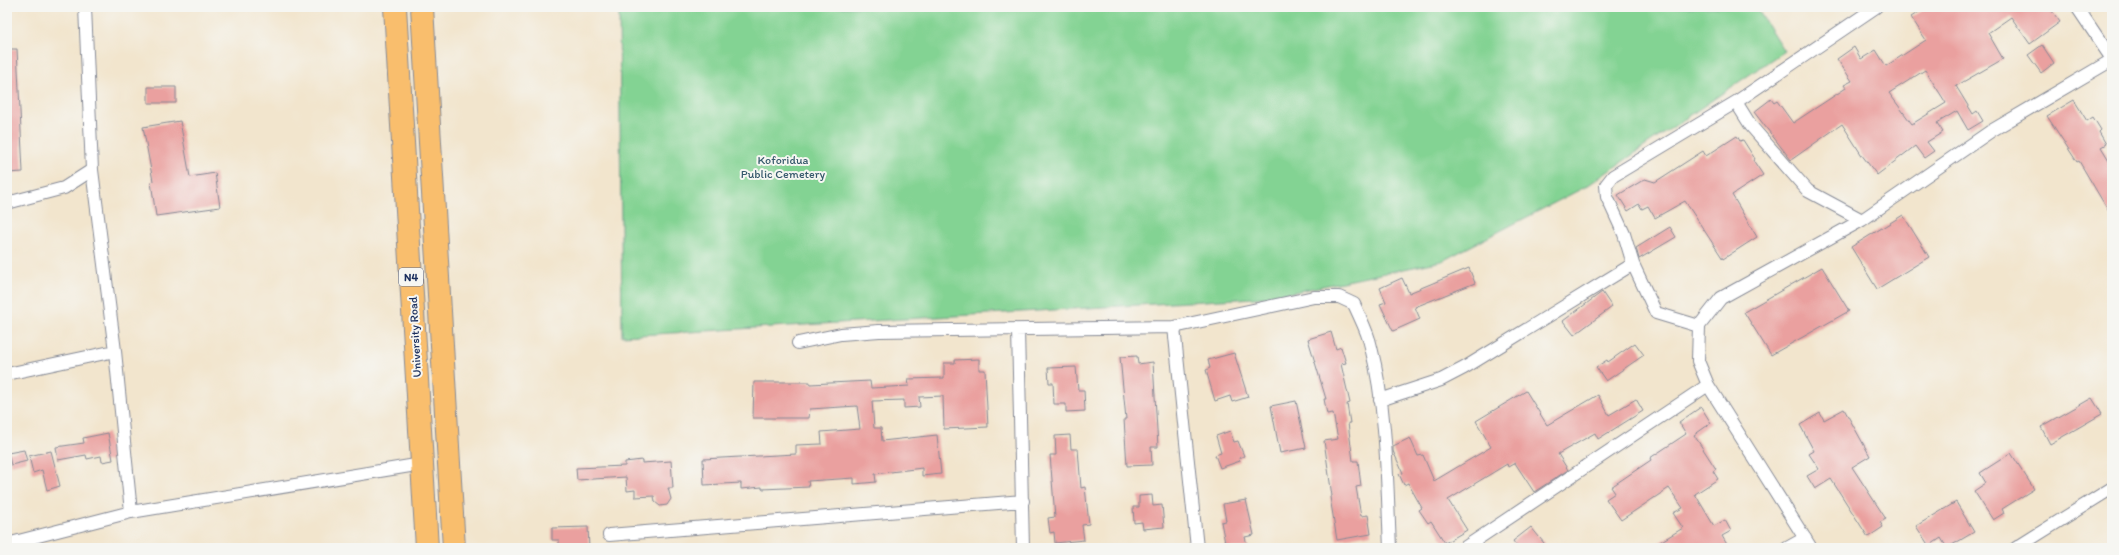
<svg xmlns="http://www.w3.org/2000/svg" width="2119" height="555" font-family="Itim,sans-serif">
<style>
.green{fill:#83d393;stroke:#4f8178}
.building{fill:#eaa09f;fill-rule:evenodd}
.lines{fill:none;stroke-linecap:round;stroke-linejoin:round}
.street-casing{stroke:#868a96;stroke-width:14}
.highway-casing{stroke:#868a96;stroke-width:24}
.street{stroke:#fff;stroke-width:12}
.highway{stroke:#f9be6d;stroke-width:22}
.labels{text-anchor:middle;dominant-baseline:central;stroke-width:4;stroke-linejoin:round;paint-order:stroke}
.shield{fill:#f6f6f2;stroke:#5d6b8a;stroke-width:1}
.shield-label{font-size:11px;font-weight:bold;fill:#1b2f5e}
.park-label{font-size:12px;fill:#35586b;stroke:#f6f6f2}
.street-label{font-size:12px;fill:#1b2f5e;stroke:#f6f6f2}
</style>
<rect width="100%" height="100%" fill="#f6f6f2"/>
<filter id="ink" filterUnits="userSpaceOnUse"><feTurbulence type="fractalNoise" baseFrequency=".025" numOctaves="2"/><feDisplacementMap in="SourceGraphic" scale="8" xChannelSelector="R" yChannelSelector="G"/><feConvolveMatrix kernelMatrix="1 2 1 2 8 2 1 2 1" color-interpolation-filters="sRGB"/></filter>
<filter id="wash" filterUnits="userSpaceOnUse"><feTurbulence type="fractalNoise" baseFrequency=".012" numOctaves="4" result="noise"/><feDisplacementMap in="SourceGraphic" scale="16" xChannelSelector="R" yChannelSelector="G"/><feGaussianBlur stdDeviation="0.9" result="paint"/><feColorMatrix in="noise" values="0 0 0 0 0 0 0 0 0 0 0 0 0 0 0 0 0 1.4 0 .05"/><feComposite in="paint" operator="in"/></filter>
<g filter="url(#wash)">
<rect width="100%" height="100%" fill="#f2e5cd"/>
<path class="green" d="M619,7H1756L1784,51L1587,186L1442,261L1271,297L622,336Z"/>
<g id="blocks">
<path class="building" d="M1927,7H2049L2060,22L2030,44L2011,17L1988,33L2003,59L1956,86L1973,114L1977,111L1983,121L1968,130L1957,111L1937,123L1943,132L1927,142L1934,151L1924,158L1915,146L1877,175L1861,154L1842,124L1791,160L1754,112L1771,99L1774,103L1777,101L1793,123L1846,88L1844,85L1852,81L1837,59L1854,47L1861,59L1876,50L1886,66L1926,40L1911,17ZM1925,70L1946,103L1912,124L1889,93Z
M2042,45L2054,63L2041,73L2028,55Z
M7,49H17L23,172L7,173Z
M148,87H176V103H148Z
M2074,100L2087,121L2093,117L2101,130L2099,132L2106,144L2101,147L2112,165V217L2079,161L2077,162L2047,116Z
M180,121L190,177L215,173L220,207L156,216L151,182L153,181L143,127Z
M1737,136L1740,141L1743,140L1755,159L1753,160L1763,175L1732,195L1757,237L1723,259L1685,201L1655,218L1648,206L1642,209L1639,204L1628,211L1618,195L1645,179L1655,182L1703,151L1706,156Z
M1903,215L1929,257L1877,289L1851,247Z
M1670,227L1676,237L1639,259L1636,248Z
M1822,267L1849,311L1771,355L1744,312Z
M1469,268L1475,283L1415,307L1420,319L1393,331L1380,304L1386,302L1380,288L1402,278L1409,293Z
M1602,292L1612,307L1574,335L1563,321Z
M1331,332L1336,349L1341,347L1346,363L1341,364L1350,403L1347,404L1350,423H1348L1353,461H1358L1361,486L1356,487L1361,516L1368,515L1371,534L1337,540L1330,497L1332,496L1324,441L1338,439L1333,413L1327,414L1324,399H1326L1308,339Z
M1635,343L1644,355L1606,381L1596,367L1607,360L1608,362Z
M1234,353L1248,397L1232,402L1230,396L1215,401L1206,370L1210,368L1208,360Z
M1137,356L1138,364L1153,362L1158,447H1151L1152,465L1127,466L1124,419H1126L1120,357Z
M979,359V370H985L988,427L944,429L943,396L919,397L920,407L904,408V400L872,401L874,428H881L882,441L937,435L941,474L922,476V468L875,474L876,482L854,484V478L808,481L809,487L762,489V487L741,489V483L704,485L703,459L796,454V445L822,444L821,432L860,429L857,406L810,409L809,418H753L754,382H810V384L870,381L871,388L909,386L908,379L944,378V363H955V360Z
M1076,367L1078,390H1084L1085,411L1066,412V404H1054L1053,383H1049L1048,368Z
M1526,391L1547,425L1598,395L1609,415L1636,399L1643,411L1598,439L1595,433L1558,454L1568,470L1534,492L1515,463L1508,467L1507,464L1448,500L1467,530L1445,543L1431,521L1428,523L1419,510L1422,508L1408,483L1404,485L1399,474L1403,473L1393,451V446L1410,438L1418,456L1423,455L1434,481L1491,447L1476,421Z
M2092,398L2102,414L2050,444L2041,427Z
M1296,401L1306,448L1280,453L1271,406Z
M1701,407L1711,423L1694,435L1716,469L1713,471L1718,479L1695,494L1714,526L1725,520L1731,531L1722,536L1729,548H1650L1683,528L1673,513L1683,508L1669,488L1621,520L1606,499L1615,493L1611,487L1651,460L1650,458L1686,434L1679,422Z
M1844,409L1870,456L1852,467L1886,519L1880,522L1883,527L1868,537L1831,479L1815,489L1807,476L1819,469L1809,454L1814,451L1800,425L1820,413L1824,420Z
M1230,431L1234,442L1238,441L1244,456L1239,458L1240,461L1220,468L1215,455L1221,453L1216,436Z
M108,433L113,460L102,462L101,456L87,459L86,455L58,460L56,447L84,443L83,438Z
M1070,435L1071,449H1078L1081,488L1085,487L1089,524L1082,525L1084,540L1055,543L1054,532L1050,533L1048,518L1055,517L1050,455H1056L1055,436Z
M24,450L27,461L11,465L8,453Z
M51,451L60,486L47,490L42,470L33,473L29,456Z
M2011,453L2034,489L2002,509L2004,513L1993,520L1974,491L1986,483L1980,473Z
M642,460V463L671,461L673,488H668L671,499L667,505L660,506L655,502L654,496L635,497V490L627,491L626,477L577,480L576,468L625,466V462Z
M1152,495L1153,506L1162,505L1164,527L1143,529L1142,522L1134,523L1133,507H1139V496Z
M1246,500L1254,535L1245,537L1248,548H1226L1221,522L1226,521L1223,504Z
M1956,502L1974,532L1947,548L1941,538L1929,546L1916,526Z
M588,527L589,548H559V540H552V528Z
M1531,527L1548,548H1518L1513,541Z"/>
</g>
</g>
<g filter="url(#ink)">
<use href="#blocks" fill-opacity="0" stroke="#868a96" stroke-width="1"/>
<g class="lines">
<defs>
<path id="street" d="M85,7L92,170L115,351L131,512
M2077,7L2112,59
M1736,102L1751,126L1808,191L1862,220
M7,203L64,188L92,170
M1699,326L1656,313L1633,264L1624,234L1607,197L1606,185L1613,176L1736,102L1876,7
M1174,327L1197,548
M1018,330L1023,548
M798,343L841,334L879,331L1174,327L1314,297H1339L1354,304C1360,318 1368,332 1371,347C1387,410 1387,483 1390,548
M7,374L115,351
M1380,400L1441,380L1464,368L1633,264
M609,535L1023,501
M7,544L131,512L422,464
M1464,548L1708,385
M1787,548L1805,538
M1811,548L1708,385L1698,361L1699,326L1721,298L1862,220L1991,131L2112,60
M2016,548L2112,488"/>
<path id="highway" d="M395,7L427,548
M422,7L454,548"/>
</defs>
<use href="#street" class="street-casing"/>
<use href="#highway" class="highway-casing"/>
<use href="#street" class="street"/>
<use href="#highway" class="highway"/>
</g>
</g>
<g class="labels">
<rect class="shield" x="399" y="268" width="24" height="18" rx="3"/>
<g class="shield-label">
<text x="411" y="277">N4</text>
</g>
<g class="park-label">
<text x="783" y="160">Koforidua<tspan x="783" dy="14">Public Cemetery</tspan></text>
</g>
<g class="street-label">
<text transform="translate(415 337) rotate(-93)">University Road</text>
</g>
</g>
<rect width="2119" height="555" fill="none" stroke="#f6f6f2" stroke-width="24"/>
</svg>
